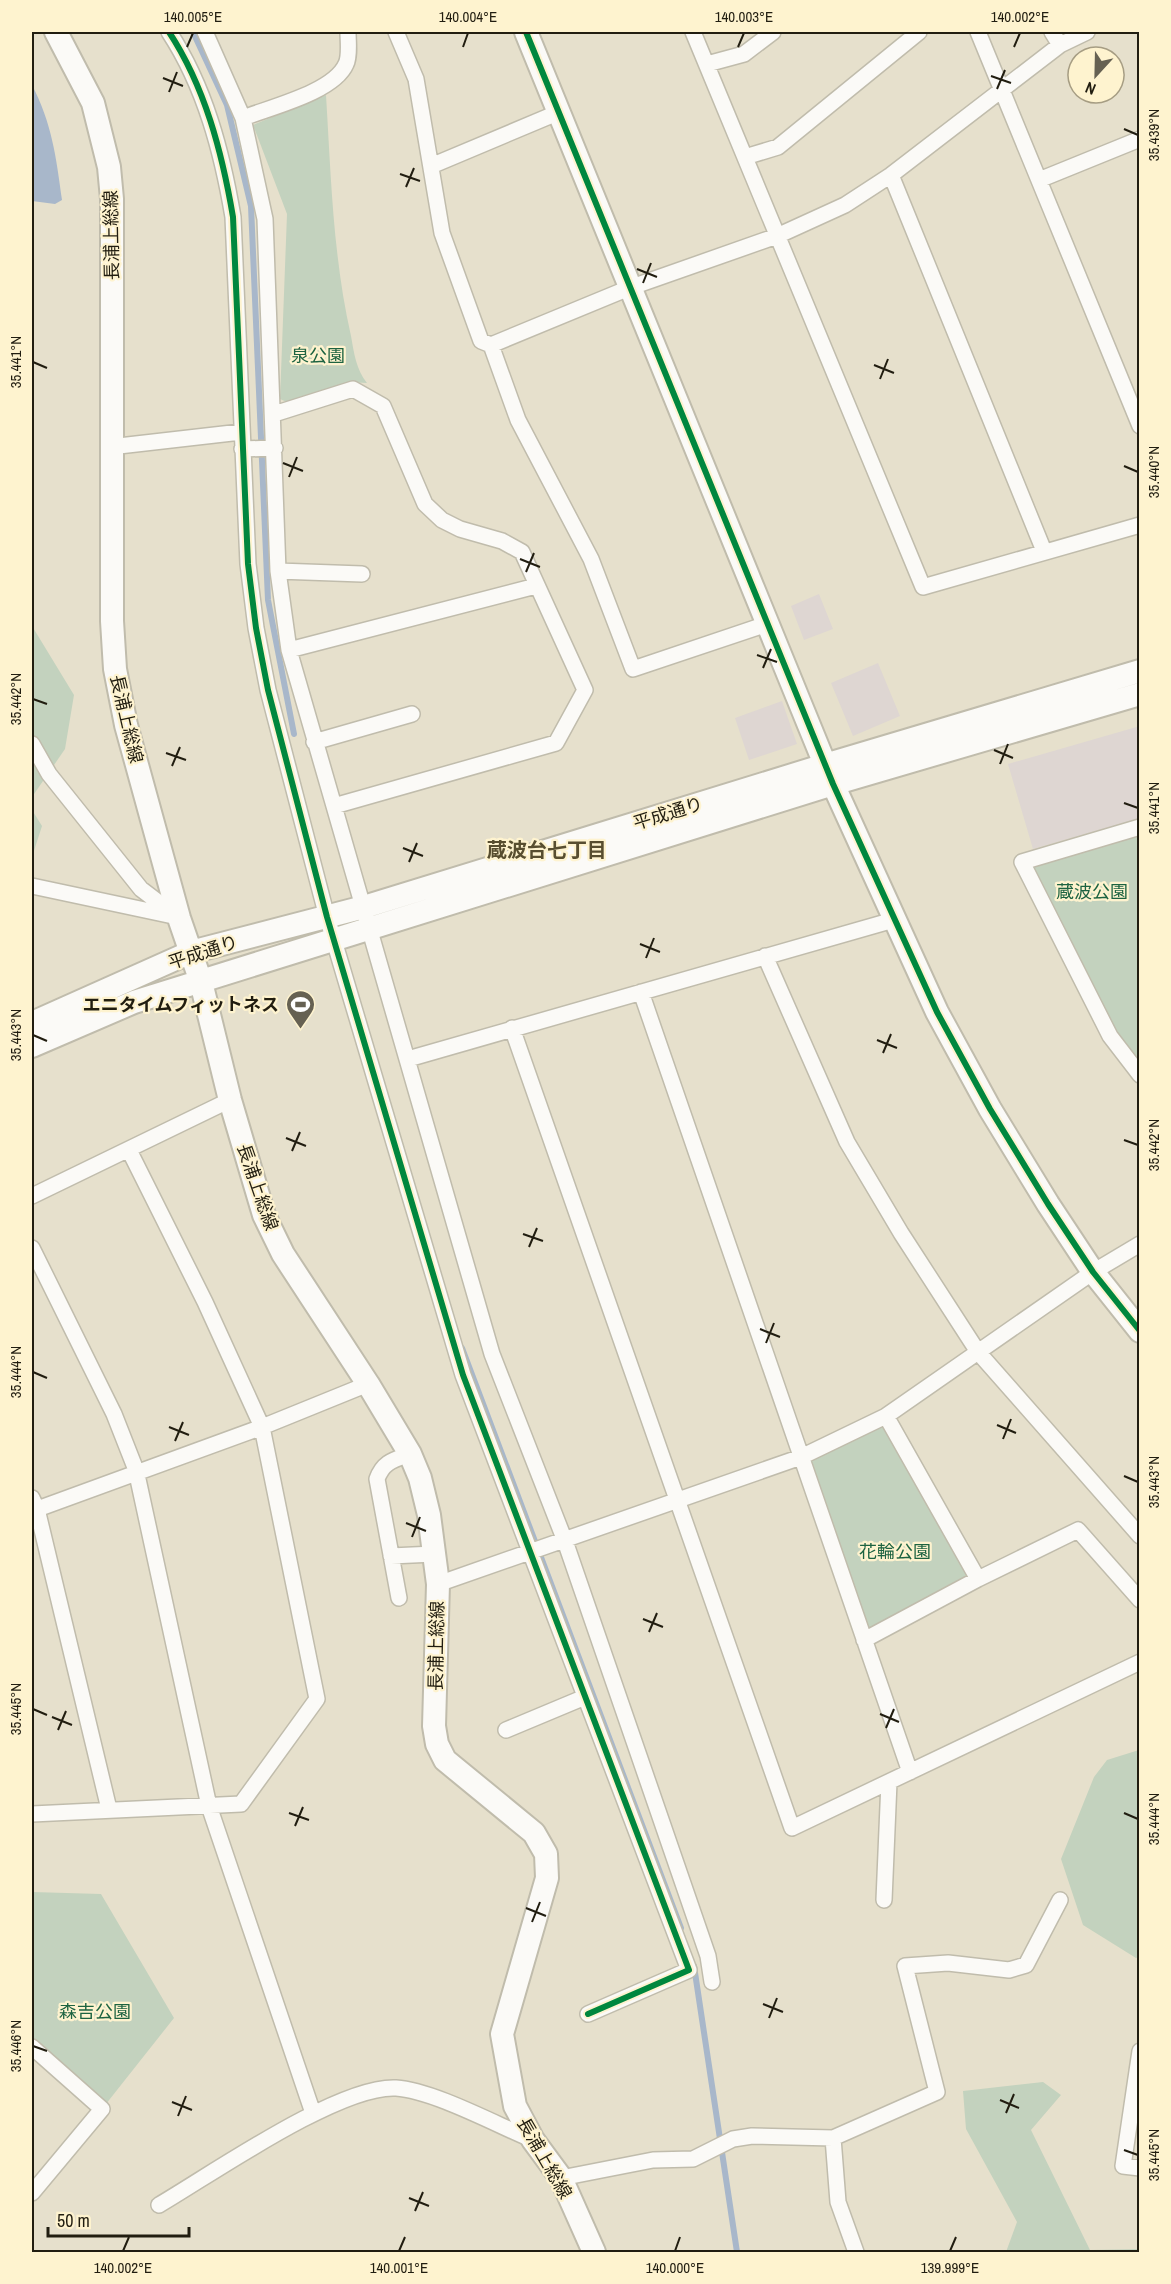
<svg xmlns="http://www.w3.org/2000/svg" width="1171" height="2284" font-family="'Archivo Narrow','Noto Sans JP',sans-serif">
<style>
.green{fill:#c3d2be}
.water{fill:#a8b7ca}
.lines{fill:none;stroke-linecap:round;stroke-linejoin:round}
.stream{stroke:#a8b7ca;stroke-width:6}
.building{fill:#ded6d2}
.street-casing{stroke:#c0bcac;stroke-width:18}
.secondary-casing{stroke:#c0bcac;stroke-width:26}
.street{stroke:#fbfaf7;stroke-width:15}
.secondary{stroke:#fbfaf7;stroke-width:22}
.cycleway-casing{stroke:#fef3cf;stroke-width:10}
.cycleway{stroke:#00873e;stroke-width:6}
.ticks{fill:none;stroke:#211d10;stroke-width:2}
.labels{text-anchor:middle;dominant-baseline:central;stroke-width:4.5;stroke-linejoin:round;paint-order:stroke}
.street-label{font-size:18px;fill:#211d10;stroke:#fef3cf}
.park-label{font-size:18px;fill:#1d6341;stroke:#fef3cf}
.poi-label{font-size:18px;font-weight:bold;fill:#211d10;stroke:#fef3cf;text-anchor:end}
.neighbourhood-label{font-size:20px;font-weight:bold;fill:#584e30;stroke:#fef3cf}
.neatline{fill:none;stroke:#211d10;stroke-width:2}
.ticks-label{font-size:15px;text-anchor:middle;fill:#211d10}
</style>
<rect width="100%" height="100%" fill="#e6e0cc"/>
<path class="green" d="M326,95C331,176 333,257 351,336C354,353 356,369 367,383L350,382L289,403L280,399L287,214L253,125Z
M32,626L74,695L65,749L32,797Z
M32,810L42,826L32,857Z
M1139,827V1075L1022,862Z
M886,1416L978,1579L864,1640L801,1457Z
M1139,1750L1140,1956L1136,1958L1083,1925L1061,1859L1094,1777L1107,1760Z
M32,1892L101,1894L174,2018L102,2109L32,2047Z
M1043,2082L1061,2095L1031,2130L1090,2250L1139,2249V2252H1006L1017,2222L966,2129L963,2091Z"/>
<path class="water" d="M32,85C52,124 56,156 62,200L55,204L32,201Z"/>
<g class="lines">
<path class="stream" d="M193,32L227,105L251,206L268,600L294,734
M462,1348L681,1928
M694,1966L737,2252"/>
</g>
<path class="building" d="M819,594L833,629L804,640L791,606Z
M878,663L900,716L853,736L831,683Z
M782,701L797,744L749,760L735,718Z
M1140,726V818L1033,849L1008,764Z"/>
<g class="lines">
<defs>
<path id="street" d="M169,32C205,87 222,152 233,217L248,564L256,628L268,690L327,917L463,1375L689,1970L588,2014
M205,32L243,118L265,219L278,571L289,650L492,1354L565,1541L708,1956L712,1982
M396,32L416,79L442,233L481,341L491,345L518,420L591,559L633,669L767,624
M693,32L923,587L1140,525
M978,32L1140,426
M1052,32L1060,45
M707,64L744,54L773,32
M243,118C271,107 334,92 346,64C350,56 348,41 348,32
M745,157L778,147L919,32
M431,166L557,113
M891,175L1044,551
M1039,180L1140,139
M491,345L629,288L777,236L845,205L891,175L1060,45L1087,32
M274,414L353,389L383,406L425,504L442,520L460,529L502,541L522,552L585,690L556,743L334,806
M110,447L241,432
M242,449L275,448
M278,571L362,574
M289,650L536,586
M314,742L412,714
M32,744L49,774L141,889L179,918
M1140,827L1022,862L1110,1036L1140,1075
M32,886L173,916
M765,956L847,1142L901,1233L978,1352L1140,1536
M641,992L910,1772
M512,1028L792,1828L1140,1662
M408,1059L897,919
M32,1196L230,1100
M32,1248L114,1414L136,1470L209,1806L313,2113
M886,1416L978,1579
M32,1498L37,1509L109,1809
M32,1511L262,1427L368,1384
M391,1556L434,1554
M438,1584L801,1457L886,1416L1093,1272L1140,1244
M399,1598L377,1479C383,1462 393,1460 410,1454
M864,1640L978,1579L1078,1530L1140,1600
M506,1730L585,1697
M32,1814L241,1804L317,1699L262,1427L205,1302L129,1150
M884,1900L889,1782
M32,2047L102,2109L32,2193
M1140,2051L1123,2166L1140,2168
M833,2138L838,2202L856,2252
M561,2178L653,2160L693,2159L733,2139L752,2136L833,2138L937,2092L905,1966L948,1963L1009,1970L1026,1965L1060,1900
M159,2205C212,2174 339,2085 396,2088C432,2090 497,2125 533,2140"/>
<path id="secondary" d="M56,32L93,103L109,167L112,199V621L115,669L126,725L179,918L201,982L230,1100L264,1215L283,1254L368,1384L410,1454L420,1478L429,1515L438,1584L434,1726L437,1744L445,1760L534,1833L546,1854L547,1878L502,2034L515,2106L533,2140L561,2178L594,2252
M526,32L833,784L937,1012L990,1109L1048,1204L1093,1272L1140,1331
M32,1023L191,952L364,907L825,765L1140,671
M32,1046L134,1002L833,784L1140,694"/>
</defs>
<use href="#street" class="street-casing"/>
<use href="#secondary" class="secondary-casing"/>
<use href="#street" class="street"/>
<use href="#secondary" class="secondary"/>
<defs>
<path id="cycleway" d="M169,32C205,87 222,152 233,217L248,564L256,628L268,690L327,917L463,1375L689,1970L588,2014
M526,32L833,784L937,1012L990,1109L1048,1204L1093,1272L1140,1331"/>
</defs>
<use href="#cycleway" class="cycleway-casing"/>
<use href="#cycleway" class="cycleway"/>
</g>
<path class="ticks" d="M187,47L193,33M463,47L468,33M738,47L744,33M1014,47L1020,33M991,76L1011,83M163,78L183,86M997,89L1005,70M169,92L177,72M1124,129L1138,135M400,174L420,181M406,187L414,168M637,269L657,277M643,283L651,263M33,362L47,368M874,365L894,373M880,379L888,359M283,463L303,471M1124,466L1138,472M289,477L297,457M520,559L540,567M526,572L534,553M757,655L777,662M763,668L771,649M33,699L47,704M994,750L1013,758M166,753L186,760M1000,764L1008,744M172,766L180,747M1124,803L1138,808M403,848L423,856M409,862L417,843M640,944L660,952M646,958L654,938M33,1035L47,1041M877,1040L897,1048M883,1053L891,1034M286,1138L306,1146M1124,1140L1138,1145M292,1151L300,1132M523,1234L543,1241M529,1247L537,1228M760,1329L780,1337M766,1343L774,1323M33,1372L47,1378M997,1425L1016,1433M169,1427L189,1435M1003,1439L1011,1419M175,1441L183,1422M1124,1476L1138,1482M406,1523L426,1531M412,1537L420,1517M643,1619L663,1627M649,1632L657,1613M33,1709L47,1715M880,1714L899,1722M52,1717L72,1725M886,1728L894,1709M58,1730L66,1711M289,1813L309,1820M1124,1813L1138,1819M295,1826L303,1807M526,1908L546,1916M532,1922L540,1902M763,2004L783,2012M769,2018L777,1998M33,2046L47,2051M1000,2100L1019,2108M172,2102L192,2110M1006,2113L1014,2094M178,2116L186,2096M1124,2150L1138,2155M409,2198L429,2206M415,2211L423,2192M123,2251L129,2237M399,2251L405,2237M675,2251L680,2237M950,2251L956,2237"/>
<defs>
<symbol id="stadium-pin" viewBox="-11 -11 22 30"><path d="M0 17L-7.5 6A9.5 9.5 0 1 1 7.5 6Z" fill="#666152" stroke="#fef3cf"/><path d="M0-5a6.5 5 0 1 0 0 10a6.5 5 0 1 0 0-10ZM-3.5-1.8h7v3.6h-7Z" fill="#fff"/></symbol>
</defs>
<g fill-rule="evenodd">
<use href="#stadium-pin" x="284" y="988" width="33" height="45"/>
</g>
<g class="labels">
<g class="street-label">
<text transform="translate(111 235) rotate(-91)">長浦上総線</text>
<text transform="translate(127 719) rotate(77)">長浦上総線</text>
<text transform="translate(668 813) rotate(-17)">平成通り</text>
<text transform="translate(203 952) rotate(-18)">平成通り</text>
<text transform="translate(258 1187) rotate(71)">長浦上総線</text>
<text transform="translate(436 1646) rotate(-89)">長浦上総線</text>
<text transform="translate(545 2158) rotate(60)">長浦上総線</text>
</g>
<g class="park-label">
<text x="318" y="355">泉公園</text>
<text x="1092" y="891">蔵波公園</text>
<text x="895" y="1551">花輪公園</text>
<text x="95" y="2011">森吉公園</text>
</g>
<g class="poi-label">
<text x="279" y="1004">エニタイムフィットネス</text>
</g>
<g class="neighbourhood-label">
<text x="547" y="849">蔵波台七丁目</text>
</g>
</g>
<rect width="1171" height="2284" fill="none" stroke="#fef3cf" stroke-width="66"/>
<g transform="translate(1096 75) rotate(202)"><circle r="28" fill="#fef3cf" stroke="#a69d83" stroke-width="1.5"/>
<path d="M0-4.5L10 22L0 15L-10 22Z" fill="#666152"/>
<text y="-9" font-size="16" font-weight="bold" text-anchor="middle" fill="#211d10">N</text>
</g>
<path d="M48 2227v9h141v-9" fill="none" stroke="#211d10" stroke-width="3"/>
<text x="57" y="2227" font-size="18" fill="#211d10" stroke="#fef3cf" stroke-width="4.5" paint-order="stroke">50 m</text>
<rect x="33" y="33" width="1105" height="2218" class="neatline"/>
<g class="ticks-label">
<text x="193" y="22">140.005°E</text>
<text x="468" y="22">140.004°E</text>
<text x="744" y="22">140.003°E</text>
<text x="1020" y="22">140.002°E</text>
<text transform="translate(1154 135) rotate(-90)" y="5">35.439°N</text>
<text transform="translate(16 362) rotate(-90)" y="5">35.441°N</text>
<text transform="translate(1154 472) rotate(-90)" y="5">35.440°N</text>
<text transform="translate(16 699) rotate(-90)" y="5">35.442°N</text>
<text transform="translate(1154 808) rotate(-90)" y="5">35.441°N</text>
<text transform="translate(16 1035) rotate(-90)" y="5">35.443°N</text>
<text transform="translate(1154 1145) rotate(-90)" y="5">35.442°N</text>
<text transform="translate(16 1372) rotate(-90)" y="5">35.444°N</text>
<text transform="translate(1154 1482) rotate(-90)" y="5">35.443°N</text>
<text transform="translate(16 1709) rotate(-90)" y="5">35.445°N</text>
<text transform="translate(1154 1819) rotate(-90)" y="5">35.444°N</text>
<text transform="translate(16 2046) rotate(-90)" y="5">35.446°N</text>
<text transform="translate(1154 2155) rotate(-90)" y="5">35.445°N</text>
<text x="123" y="2273">140.002°E</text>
<text x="399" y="2273">140.001°E</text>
<text x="675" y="2273">140.000°E</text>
<text x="950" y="2273">139.999°E</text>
</g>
</svg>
